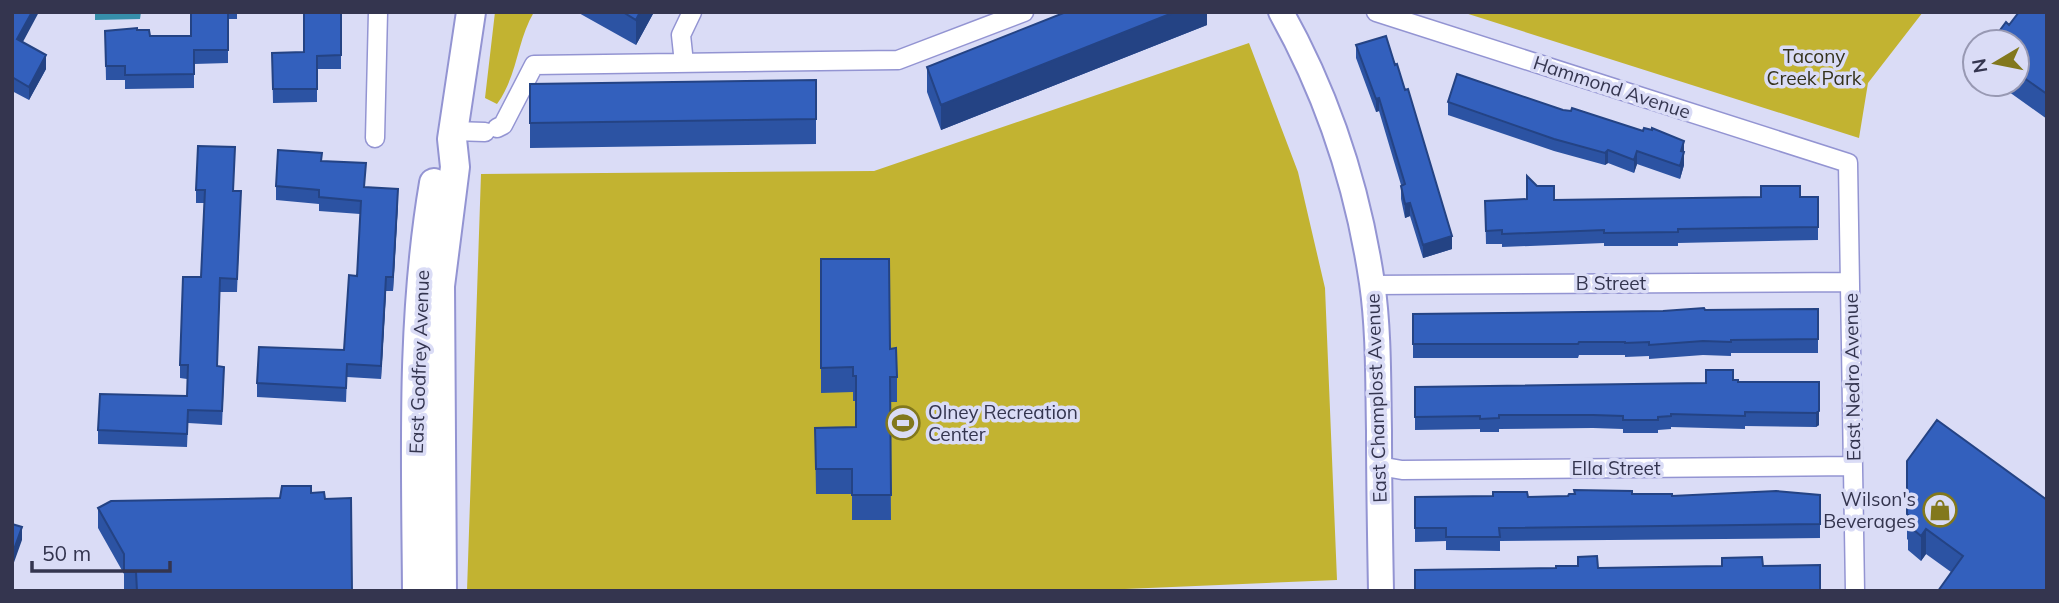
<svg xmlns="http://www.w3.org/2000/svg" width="2059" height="603" font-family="Mulish,sans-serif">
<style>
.green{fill:#c2b331}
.water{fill:#368eaa}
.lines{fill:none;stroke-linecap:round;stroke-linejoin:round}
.street-casing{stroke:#9394d2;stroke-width:21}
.secondary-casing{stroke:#9394d2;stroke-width:28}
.primary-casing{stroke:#9394d2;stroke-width:32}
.street{stroke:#fff;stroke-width:18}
.secondary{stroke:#fff;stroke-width:24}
.primary{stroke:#fff;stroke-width:28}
.wall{fill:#2c53a3}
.shaded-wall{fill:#244384}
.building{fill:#3360bd;stroke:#244384;stroke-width:2}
.labels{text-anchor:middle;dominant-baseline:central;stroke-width:7;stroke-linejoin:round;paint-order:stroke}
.park-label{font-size:19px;fill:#34321b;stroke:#dadcf6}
.street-label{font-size:19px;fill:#34354f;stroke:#dadcf6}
.poi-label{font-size:19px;fill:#34354f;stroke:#dadcf6;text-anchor:start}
</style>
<rect width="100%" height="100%" fill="#dadcf6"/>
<path class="green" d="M495,12H534C517,40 518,75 497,104L485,98Z
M1462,12H1923L1868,83L1859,138Z
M1249,43L1298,172L1325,288L1337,580L1078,591H467L481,174L874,171Z"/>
<path class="water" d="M95,12H141L140,19L95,20Z"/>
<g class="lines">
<defs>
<path id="street" d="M1376,12L1848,163L1855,591
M684,63L681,35L692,12
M497,128L503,125L534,65L898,60L1024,12
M453,131L485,132
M375,138L378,12
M1372,285L1850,282
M1379,466L1402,470L1853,466"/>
<path id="secondary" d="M1281,12C1328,96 1358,188 1372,283C1379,331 1378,382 1379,431C1379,485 1380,538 1381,591"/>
<path id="primary" d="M417,591C416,454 411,318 434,183
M442,591L440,286L455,167L452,139L471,12"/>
</defs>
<use href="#street" class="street-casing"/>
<use href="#secondary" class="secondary-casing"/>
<use href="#primary" class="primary-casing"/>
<use href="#street" class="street"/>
<use href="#secondary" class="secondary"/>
<use href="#primary" class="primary"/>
</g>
<path class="wall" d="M12,12L23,43L46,69L29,100L12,91Z
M191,12H237V19H228V63L194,64V88L125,89V80H106L105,31L137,30L150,36H191Z
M341,12V69H317V102L273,103L272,53L304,52Z
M577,12H654L636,45Z
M1207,12V25L941,130L927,92V67Z
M2047,12V119L1998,84H2017V42H1995V37L2009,25Z
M1356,45L1452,249L1423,258L1410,216L1405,218L1401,199V185L1379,111L1376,112L1356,58Z
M816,80V144L530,148V84Z
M1448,102L1563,110L1684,141V165L1680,179L1637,164L1634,173L1608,163L1605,165L1554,151L1448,115Z
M322,161L365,187L398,203L393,291H386L381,379L347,377L346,402L257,397V383L344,350L357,276L360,214L319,211V204L276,200V186Z
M1537,186L1554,200L1818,197V240L1678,243V246H1604V243L1502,247V244H1486L1485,201L1527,199Z
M196,190L241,191L237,292H220L217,366L224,380L222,425L188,423L187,447L98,444V430L187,396V379L180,378V365L201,277L204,203H196Z
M821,259L890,349L897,377V402H890L891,520H852V494H816L815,428L856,427V401H853V392L821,393Z
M1818,309V353H1731V356L1703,355L1649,359V356L1625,357V355H1579L1578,358H1413V314Z
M1733,380L1738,382H1819V425L1816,427L1745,426V429L1671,427V429L1658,430V433H1623V429L1593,428L1499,429V432H1480V429L1415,430V387L1706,383Z
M1907,461L2047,500L1951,572L1926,554L1921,561L1908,550V540L1907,539Z
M311,493L325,499L352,591H124V574L98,528V508L280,498Z
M1632,494L1672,496L1820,495V538L1500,541V551L1446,550V541L1415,542V528L1528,497Z"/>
<path class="shaded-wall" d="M32,12H39L17,53V39Z
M640,12H654L636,45V20Z
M1175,12H1207V25L941,130V105Z
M46,55V69L29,100V87Z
M1379,98V111L1376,112V99Z
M1684,141V165L1680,179L1681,151Z
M1608,150V163L1605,165V153Z
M1637,151V164L1634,173V160Z
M398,189V203L393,291V277Z
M1410,203V216L1405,218V204Z
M1452,236V249L1423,258V245Z
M386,277V291L381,379V366Z
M1819,411V425L1816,427V413Z
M22,527V540L12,568V555Z
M1926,529V554L1921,561V536Z"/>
<path class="building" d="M12,12H32L17,39L46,55L29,87L12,77Z
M191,12H228V50H194V74L125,75V66H106L105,31L137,28V30H149L150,36H191Z
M304,12H341V55L317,56V89H273L272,53L304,52Z
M623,12H640L636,20Z
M1066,12H1175L941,105L927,67Z
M2019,12H2047V94L2017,73V42H1997L1998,40L1995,37L2006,22L2009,25Z
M1386,36L1395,65L1397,64L1405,90L1408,89L1452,236L1423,245L1410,203L1405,204L1401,186L1405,184L1379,98L1376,99L1356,45Z
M1457,74L1563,110L1571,111L1572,108L1643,131L1644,128L1652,130V128L1684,141L1681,151L1684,152L1680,166L1637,151L1634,160L1608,150L1605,153L1554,139L1448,102Z
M816,80V119L530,123V84Z
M198,146L235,147L233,191H241L237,279L220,278L217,366L224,367L222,411L188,410L187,434L98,430L100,394L187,396L188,365H180L183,277H201L205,190H196Z
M278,150L322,153L321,161L366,163L364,187L398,189L393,277H386L381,366L347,364L346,388L257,383L259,347L344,350L349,275L357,276L361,201L319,197V190L276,186Z
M1527,176L1537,186H1554V200L1761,197V186H1800V197H1818V227L1678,229V232L1604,233V230L1502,234V230L1486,231L1485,201L1527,199Z
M821,259H889L890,349L896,348L897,377H890L891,495H852V469H816L815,428L856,427V376H853V367L821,368Z
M1704,308L1705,310L1818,309V339L1731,340V342L1703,341L1649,345V342L1625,343V342H1579L1578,344H1413V314L1663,311Z
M1706,370H1733V380H1738V382H1819V411L1816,413L1745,412V416L1671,414V416L1658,417V420H1623V416L1593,415H1499V418L1480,419V416L1415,417V387L1706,383Z
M1937,420L2047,500V591H1938L1963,556L1926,529L1921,536L1908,525L1912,518L1907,514V461Z
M282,486H311V493L324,492L325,499L351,498L352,591H137L136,572H124V554L98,508L111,501L280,498Z
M1574,490L1632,491V494H1672V496L1776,491L1820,495V524L1499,528L1500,537H1446V528H1415V497L1493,496V492H1527L1528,497L1568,496L1569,494H1575Z
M12,524L22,527L12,555Z
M1597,556L1598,568L1722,566V558L1762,557L1763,566L1820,565V591H1415V570L1556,568V566H1578V557Z"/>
<defs>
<symbol id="stadium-ring" viewBox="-11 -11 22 22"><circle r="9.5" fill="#dadcf6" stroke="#82781d" stroke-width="1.5"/><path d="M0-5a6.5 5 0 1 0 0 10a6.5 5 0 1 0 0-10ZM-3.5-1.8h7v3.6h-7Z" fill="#82781d"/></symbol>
<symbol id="shop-ring" viewBox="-11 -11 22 22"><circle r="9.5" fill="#dadcf6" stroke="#82781d" stroke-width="1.5"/><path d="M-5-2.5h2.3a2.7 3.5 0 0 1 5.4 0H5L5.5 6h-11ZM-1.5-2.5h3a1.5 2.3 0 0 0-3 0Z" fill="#82781d"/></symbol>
</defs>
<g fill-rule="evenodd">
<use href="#stadium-ring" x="884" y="404" width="38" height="38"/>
<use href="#shop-ring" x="1921" y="491" width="38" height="38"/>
</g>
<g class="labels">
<g class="park-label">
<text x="1814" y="56">Tacony<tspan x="1814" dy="22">Creek Park</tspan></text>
</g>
<g class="street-label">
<text transform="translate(1612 87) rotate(18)">Hammond Avenue</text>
<text x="1611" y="283">B Street</text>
<text transform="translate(419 362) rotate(-88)">East Godfrey Avenue</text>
<text transform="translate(1852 377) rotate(-91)">East Nedro Avenue</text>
<text transform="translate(1376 398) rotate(-92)">East Champlost Avenue</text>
<text x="1616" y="468">Ella Street</text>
</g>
<g class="poi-label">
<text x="928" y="412">Olney Recreation<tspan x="928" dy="22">Center</tspan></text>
<text x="1916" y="499" text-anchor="end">Wilson's<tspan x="1916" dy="22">Beverages</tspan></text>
</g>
</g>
<rect width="2059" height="603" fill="none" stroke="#34354f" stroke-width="28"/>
<g transform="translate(1996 63) rotate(260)"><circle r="33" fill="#dadcf6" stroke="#9899b3" stroke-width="2"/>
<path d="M0-5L12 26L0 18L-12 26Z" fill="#82781d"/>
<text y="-10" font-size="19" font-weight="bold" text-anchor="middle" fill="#34354f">N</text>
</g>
<path d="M32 561v10h138v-10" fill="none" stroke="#34354f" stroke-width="3.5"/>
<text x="42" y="561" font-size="21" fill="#34354f" stroke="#dadcf6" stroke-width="5" paint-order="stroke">50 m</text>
</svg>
